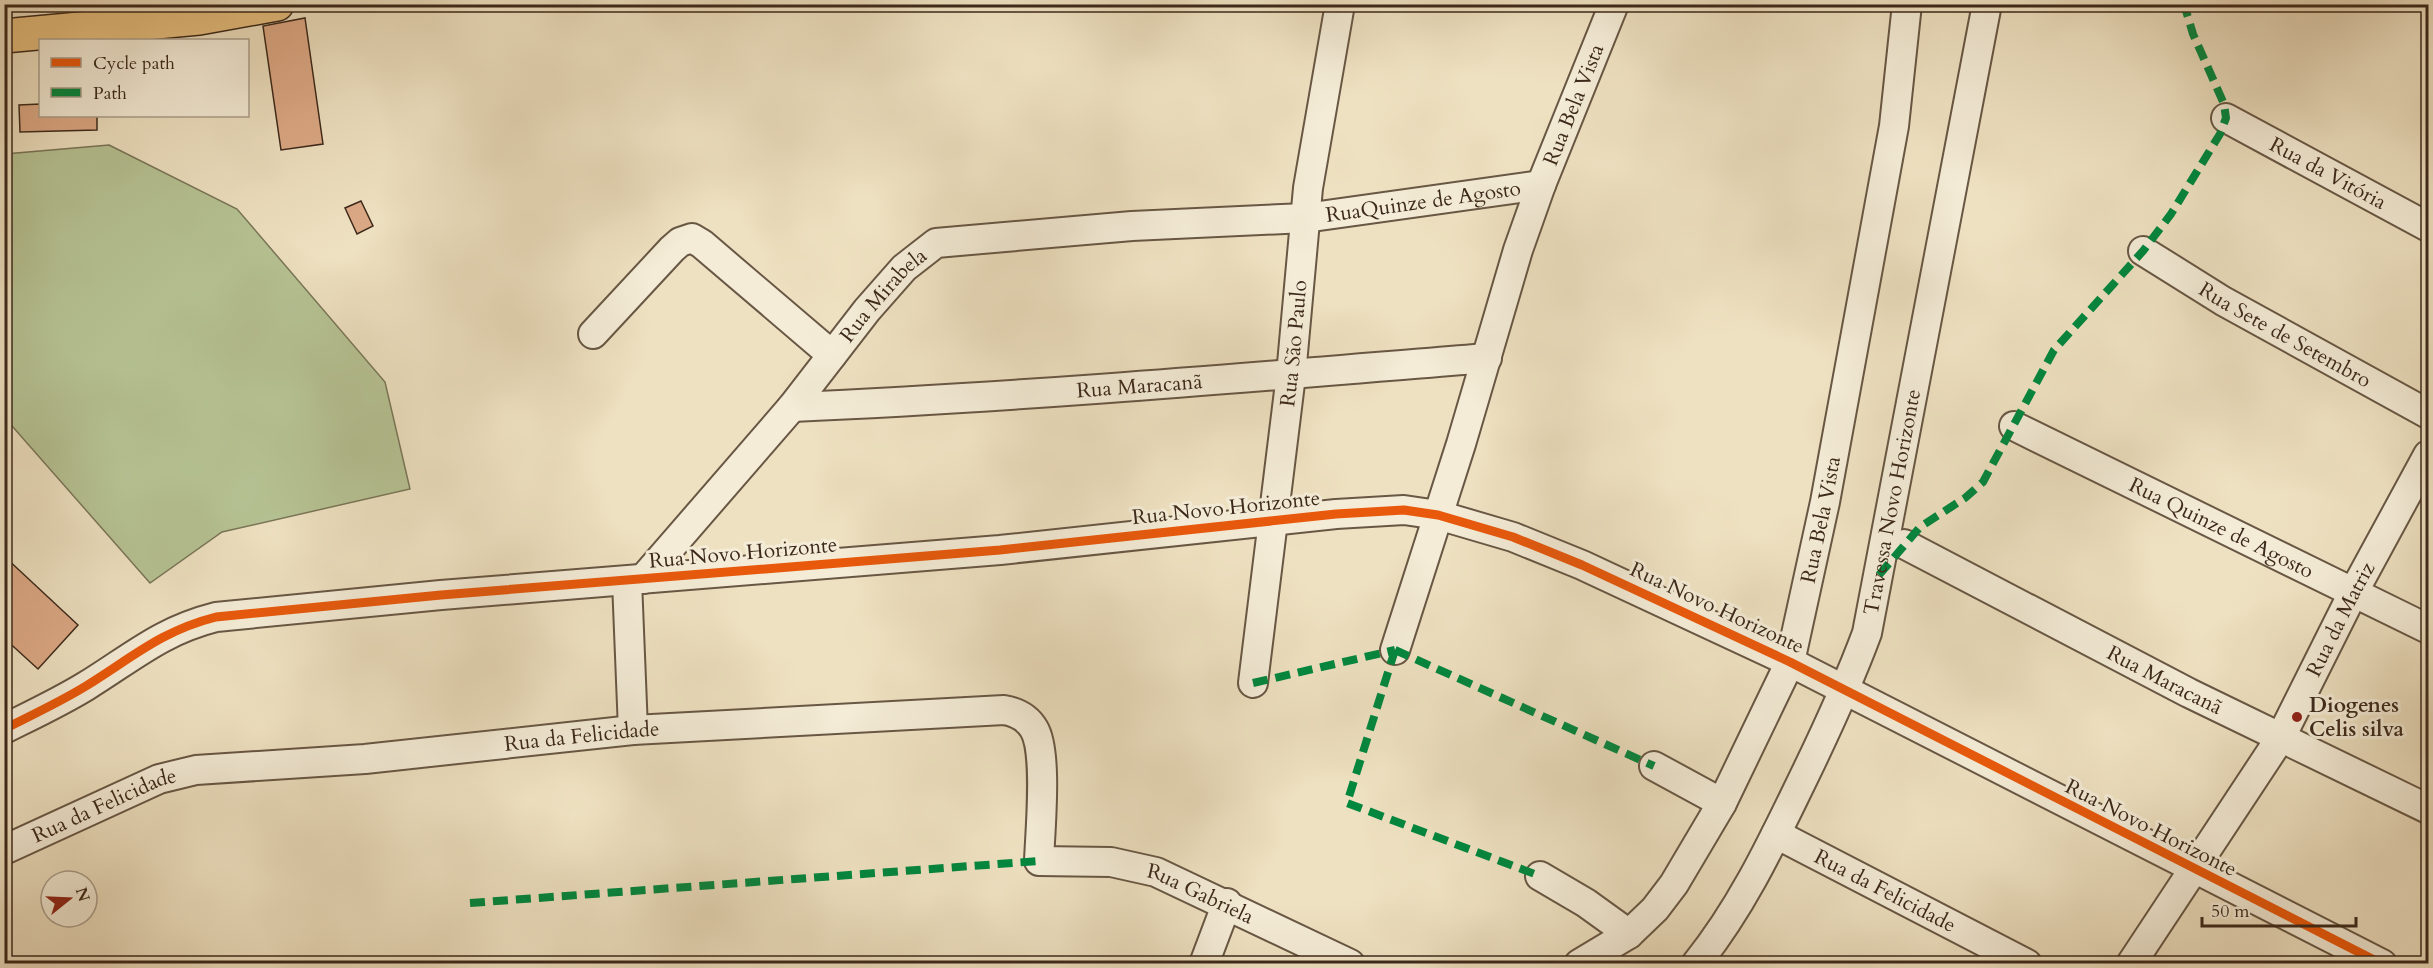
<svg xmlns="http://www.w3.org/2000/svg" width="2433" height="968" font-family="Cardo,serif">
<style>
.green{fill:#b6c394;stroke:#797658;stroke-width:1.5}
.building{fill:#dca986;stroke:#3c291b;stroke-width:1.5}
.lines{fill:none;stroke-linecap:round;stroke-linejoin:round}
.minor-casing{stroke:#685744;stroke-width:32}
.major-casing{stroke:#3c291b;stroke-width:36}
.minor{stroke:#f4ecd7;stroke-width:28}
.major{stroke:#e7c080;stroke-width:33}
.quiet{stroke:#00873e;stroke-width:8;stroke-dasharray:15 8;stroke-linecap:butt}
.cycleway-casing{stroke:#f4ecd7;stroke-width:13}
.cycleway{stroke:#e8590c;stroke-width:9}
.poi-dot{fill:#8f2418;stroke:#f4ecd7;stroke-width:2}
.labels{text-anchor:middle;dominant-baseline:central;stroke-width:6;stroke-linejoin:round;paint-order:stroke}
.street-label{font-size:21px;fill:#3c291b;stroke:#f4ecd7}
.poi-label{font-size:21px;font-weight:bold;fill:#3c291b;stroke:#f4ecd7;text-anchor:start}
</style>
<rect width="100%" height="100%" fill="#eee1c1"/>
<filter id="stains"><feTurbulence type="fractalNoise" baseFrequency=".00333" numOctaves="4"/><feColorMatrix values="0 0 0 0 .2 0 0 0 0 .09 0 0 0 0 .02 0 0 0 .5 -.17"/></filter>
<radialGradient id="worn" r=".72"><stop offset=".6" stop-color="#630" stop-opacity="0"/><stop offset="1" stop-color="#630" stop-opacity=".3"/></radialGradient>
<path class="green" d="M109,145L237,209L385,382L410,489L222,532L150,583L5,418V154Z"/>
<path class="building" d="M305,18L323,144L281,150L263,26Z
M40,104V116H97V130L20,132L19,105Z
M361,201L373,226L357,234L345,208Z
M4,556L78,625L38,669L4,638Z"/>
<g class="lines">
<defs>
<g id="minor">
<path id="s1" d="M2226,118L2428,227"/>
<path id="s2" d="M2143,251L2223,301L2428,414"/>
<path d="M593,334L672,249L680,242L692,238L702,244L832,355"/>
<path id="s3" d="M792,407C1024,397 1255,377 1487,358"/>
<path id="s4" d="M2014,426L2428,629"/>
<path id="s5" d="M1904,544L2189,693L2428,809"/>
<path id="s6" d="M643,579L792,407L867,310L904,268L936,243L1132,226L1305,218L1541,185"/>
<path d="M627,581L633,730"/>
<path id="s7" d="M1395,650L1461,444L1518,250L1541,185L1614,4"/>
<path id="s8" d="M1253,683L1291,375L1308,188L1340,4"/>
<path d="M4,729C32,715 60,702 86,686C133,657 161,631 216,617L441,595L1000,550L1336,514L1404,510L1438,515L1513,537L1582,565L1790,662L2382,964"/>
<path d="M1654,766L1722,803"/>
<path id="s9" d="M1776,834L2027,964"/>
<path id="s10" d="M4,850L159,779L196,770L365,759L633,730L1004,710C1016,712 1027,717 1034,729C1048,752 1040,832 1039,861L1111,862L1156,872L1350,964"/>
<path d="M1540,876L1586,903L1629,934"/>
<path d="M1204,964L1227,903"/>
<path id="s11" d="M1579,964L1629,934L1655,909L1674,884L1722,803L1790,662L1825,502L1894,126L1907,4"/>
<path id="s12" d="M1696,964C1739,911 1769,849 1798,789C1823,738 1847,687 1867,633L1987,4"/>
<path id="s13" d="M2131,964L2281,737L2353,593L2428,455"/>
</g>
<path id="major" d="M4,36L199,18L277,4"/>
</defs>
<use href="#minor" class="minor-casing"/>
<use href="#major" class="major-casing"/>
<use href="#minor" class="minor"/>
<use href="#major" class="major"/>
<path class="quiet" d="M1879,575L1920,527L1965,498L1983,482L2054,350L2143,251L2171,214L2220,134L2226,118L2224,104L2193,34L2184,4
M1395,650L1347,803L1540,876
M1395,650L1654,766
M1253,683L1395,650
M470,903L1039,861"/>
<defs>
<path id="cycleway" d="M4,729C32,715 60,702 86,686C133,657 161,631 216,617L441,595L1000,550L1336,514L1404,510L1438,515L1513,537L1582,565L1790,662L2382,964"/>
</defs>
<use href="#cycleway" class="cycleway-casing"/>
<use href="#cycleway" class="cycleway"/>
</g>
<circle class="poi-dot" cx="2297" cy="717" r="6"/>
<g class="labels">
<g class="street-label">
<text stroke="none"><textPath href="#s7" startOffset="574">Rua Bela Vista</textPath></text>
<text stroke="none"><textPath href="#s1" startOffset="116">Rua da Vitória</textPath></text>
<text stroke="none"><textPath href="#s6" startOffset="936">RuaQuinze de Agosto</textPath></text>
<text stroke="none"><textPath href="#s6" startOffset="372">Rua Mirabela</textPath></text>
<text stroke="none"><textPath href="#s2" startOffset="165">Rua Sete de Setembro</textPath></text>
<text stroke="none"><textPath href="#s8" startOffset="342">Rua São Paulo</textPath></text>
<text stroke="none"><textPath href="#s3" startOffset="348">Rua Maracanã</textPath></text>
<text stroke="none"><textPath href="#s12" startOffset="507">Travessa Novo Horizonte</textPath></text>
<text transform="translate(1226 508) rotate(-6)">Rua Novo Horizonte</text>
<text stroke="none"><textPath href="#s11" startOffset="522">Rua Bela Vista</textPath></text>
<text stroke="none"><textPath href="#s4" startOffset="231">Rua Quinze de Agosto</textPath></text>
<text transform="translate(743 553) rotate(-5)">Rua Novo Horizonte</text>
<text transform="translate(1717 608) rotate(25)">Rua Novo Horizonte</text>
<text stroke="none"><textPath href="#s13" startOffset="404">Rua da Matriz</textPath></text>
<text stroke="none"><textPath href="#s5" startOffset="294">Rua Maracanã</textPath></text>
<text stroke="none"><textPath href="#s10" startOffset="596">Rua da Felicidade</textPath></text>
<text stroke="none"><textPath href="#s10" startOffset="110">Rua da Felicidade</textPath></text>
<text transform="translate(2151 828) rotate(27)">Rua Novo Horizonte</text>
<text stroke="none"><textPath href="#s9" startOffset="123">Rua da Felicidade</textPath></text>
<text stroke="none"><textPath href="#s10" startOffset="1356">Rua Gabriela</textPath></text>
</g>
<g class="poi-label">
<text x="2309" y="705">Diogenes<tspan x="2309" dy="24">Celis silva</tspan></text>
</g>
</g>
<rect width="2433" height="968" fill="none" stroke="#eee1c1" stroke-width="24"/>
<rect x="6" y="6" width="2421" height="956" fill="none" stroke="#3c291b" stroke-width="3"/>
<rect x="12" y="12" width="2409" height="944" fill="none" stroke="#3c291b" stroke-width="1.5"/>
<rect x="39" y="39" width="210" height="78" fill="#f4ecd7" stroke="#aa9e8c" stroke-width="1.5"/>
<rect x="51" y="58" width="30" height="9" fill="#e8590c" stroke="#aa9e8c" stroke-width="1.5"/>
<text x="93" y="69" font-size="18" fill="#3c291b">Cycle path</text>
<rect x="51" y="88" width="30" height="9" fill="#00873e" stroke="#aa9e8c" stroke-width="1.5"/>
<text x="93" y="99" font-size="18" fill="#3c291b">Path</text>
<g transform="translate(69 899) rotate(72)"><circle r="28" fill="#f4ecd7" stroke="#aa9e8c" stroke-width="1.5"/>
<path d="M0-4.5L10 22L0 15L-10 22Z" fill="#8f2418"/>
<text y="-9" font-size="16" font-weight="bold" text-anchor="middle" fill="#3c291b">N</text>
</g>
<path d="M2202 917v9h154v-9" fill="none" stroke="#3c291b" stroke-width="3"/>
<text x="2211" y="917" font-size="18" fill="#3c291b" stroke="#f4ecd7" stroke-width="4.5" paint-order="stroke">50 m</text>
<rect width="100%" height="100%" filter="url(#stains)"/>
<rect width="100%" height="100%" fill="url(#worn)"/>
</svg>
